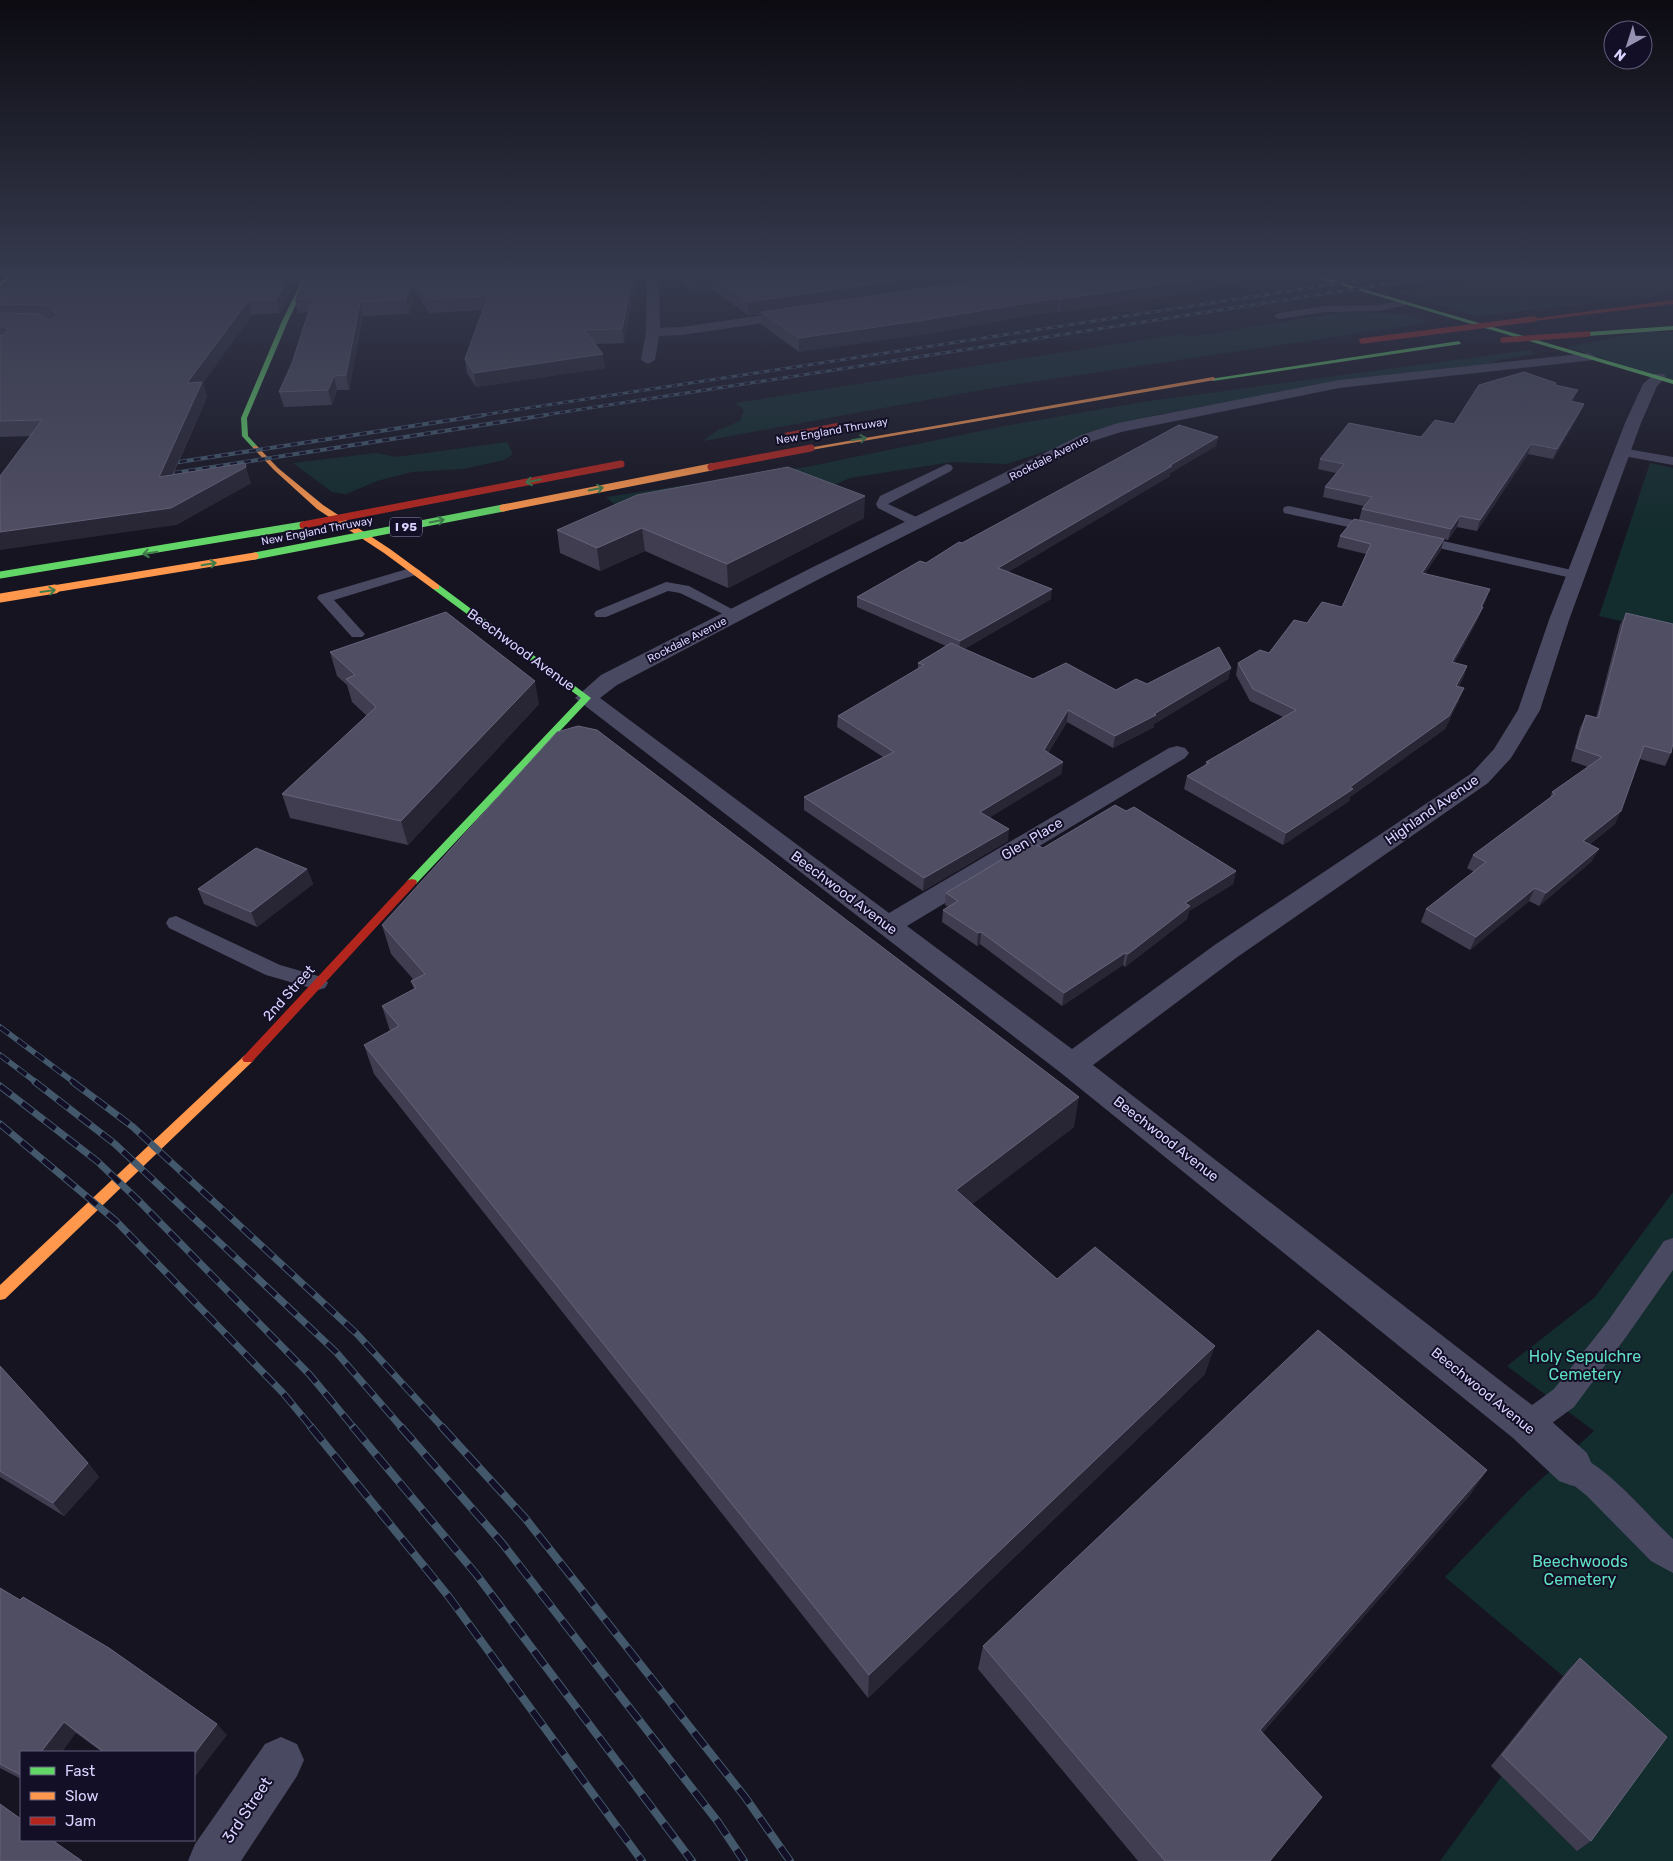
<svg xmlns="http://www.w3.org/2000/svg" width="1673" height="1861" font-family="Rubik,sans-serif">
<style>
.green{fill:#132c2d}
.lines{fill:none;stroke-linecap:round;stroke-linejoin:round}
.lane{fill:#4a4962;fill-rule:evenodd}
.street{fill:#4a4962;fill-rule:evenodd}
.fast{fill:#63d668;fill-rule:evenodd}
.slow{fill:#ff974d;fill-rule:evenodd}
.jam{fill:#b3261e;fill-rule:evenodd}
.rail-far4-casing{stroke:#43596b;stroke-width:3}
.rail-far3-casing{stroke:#43596b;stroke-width:4}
.rail-far2-casing{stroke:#43596b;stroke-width:5.5}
.rail-far1-casing{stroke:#43596b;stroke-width:7}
.rail-casing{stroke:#43596b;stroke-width:8}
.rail-far4{stroke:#130f26;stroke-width:2;stroke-dasharray:5.5;stroke-linecap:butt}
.rail-far3{stroke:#130f26;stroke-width:2.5;stroke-dasharray:7;stroke-linecap:butt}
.rail-far2{stroke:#130f26;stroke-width:4;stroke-dasharray:11;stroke-linecap:butt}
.rail-far1{stroke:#130f26;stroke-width:5;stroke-dasharray:14;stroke-linecap:butt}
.rail{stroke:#130f26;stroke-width:6;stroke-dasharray:18;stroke-linecap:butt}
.fast-bridge{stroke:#63d668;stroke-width:7}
.slow-bridge-far1{stroke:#ff974d;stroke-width:7}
.slow-bridge{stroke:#ff974d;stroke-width:9}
.jam-bridge-far1{stroke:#b3261e;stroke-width:5.5}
.jam-bridge{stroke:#b3261e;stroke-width:7}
.wall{fill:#403d50}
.shaded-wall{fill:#282635}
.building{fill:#504e63;stroke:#66637b}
.oneway{stroke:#3f7c4a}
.labels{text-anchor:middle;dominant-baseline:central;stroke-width:4;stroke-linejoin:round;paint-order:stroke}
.far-street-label{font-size:11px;fill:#d9d4ff;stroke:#130f26}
.shield{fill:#130f26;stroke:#9e99be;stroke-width:1}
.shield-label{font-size:12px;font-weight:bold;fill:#d9d4ff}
.street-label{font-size:14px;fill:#d9d4ff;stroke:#130f26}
.near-park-label{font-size:16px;fill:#5fe0c0;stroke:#130f26}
.near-street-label{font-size:16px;fill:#d9d4ff;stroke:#130f26}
</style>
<rect width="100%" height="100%" fill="#161421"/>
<path class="green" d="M1491,277H1673V294L1476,316L1396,292Z
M1343,312L1405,314L1429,323L998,387L703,441L718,430L740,421L744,410L735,403L1181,334L1193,336Z
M1642,332H1673V381L1567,347Z
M1529,350L1536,354L1499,360L1490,364L1292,391L1156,415L1007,464L952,462L850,478L825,489L629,517L606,497L806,467L1005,426L1142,402Z
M507,442L513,454L504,460L463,469L412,472L377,481L346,494L332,492L293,463L376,453L397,457Z
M1650,463L1673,468V633L1599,616Z
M1673,1192V1861H1440L1570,1682L1445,1577L1527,1492L1594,1431L1507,1366L1595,1297Z"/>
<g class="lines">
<path class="lane" d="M237,277H246L245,280L306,277L311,280L306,283L239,286L234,283Z
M1403,300L1408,303L1406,305L1379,311L1325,312L1279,319L1274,316L1279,313L1325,306L1379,305Z
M1622,448L1673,457V465L1618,455L1616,452Z
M947,464L951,465L953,468L951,471L888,504L923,520L925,523L923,526H913L878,508L876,504L880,496Z
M1289,506L1376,525L1383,529L1376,533L1284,513L1283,510L1284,507Z
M1417,535L1576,571L1583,575L1576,579L1412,542L1410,539Z
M414,567L421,571L419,574L334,600L362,631L365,634L362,637H352L317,598L319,595Z
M666,582L689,586L743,615L736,619L731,618L680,593L668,591L606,617H596L594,614L596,611Z
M176,916L280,965L325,978L328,983L325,988L318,990L266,975L169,928L166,923L169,918Z
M1673,1238V1270L1626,1337L1574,1407L1537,1434L1527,1438L1517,1434L1513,1425L1517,1416L1554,1389L1608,1321L1664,1241Z
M1573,1453C1610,1468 1644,1512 1673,1539V1573L1651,1561L1586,1495L1563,1477L1559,1467L1563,1457Z"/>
<path class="street" d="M647,277H659L660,328L682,327L799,310L806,314L799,318L682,335L659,336L655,360L648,364L641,360L646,332Z
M1589,353L1596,357L1594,360L1339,388L1121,432L1093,441L825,576L617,685L600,698L889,913L1169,748L1177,746L1185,748L1189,753L1185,758L907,926L1072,1049L1216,944L1472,773L1494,749L1518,710L1549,620L1625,423L1643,384L1654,374H1664L1666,377L1657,386L1641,423L1569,620L1540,710L1511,758L1488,783L1236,958L1093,1065L1541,1412L1587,1453L1593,1467L1587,1481L1573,1486L1559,1481L1513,1438L1061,1073L575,698L601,675L811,568L1081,435L1118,423L1339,380Z
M281,1737L297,1744L304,1760L297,1776L241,1861H188L195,1844L265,1744Z"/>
<path class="fast" d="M6,277H11L0,287V282Z
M304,277H309L288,321L247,418L248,436L258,447L253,448L242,436L241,418L282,321Z
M1314,277H1322L1673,380V384Z
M1673,326V330L1588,336L1585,334L1588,332Z
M1459,341L1461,344L1213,381L1210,379Z
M433,585H439L591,698L416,884H408L407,882L408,880L581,698L433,589Z"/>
<path class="slow" d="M1213,377L1215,378V380L811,450L808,448Z
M253,446H257L278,468L323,505L390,549L439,585V589H433L384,553L317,509L274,470L253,448Z
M248,1054L252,1056L254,1059L252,1062L5,1299L0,1300V1285L244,1056Z"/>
<path class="jam" d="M1673,300V304L1534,321L1531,319Z
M837,423L840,425L839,426L787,435L784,433Z
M412,879L416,880L417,882L416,884L252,1062H244L242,1059L244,1056L408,880Z"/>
<defs>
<path id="rail-far4" d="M476,416L1381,277
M538,416L1432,277"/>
<path id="rail-far3" d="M166,464L484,415
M161,475L546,415"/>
<path id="rail-far2" d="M0,1027L75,1083
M0,1055L37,1083"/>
<path id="rail-far1" d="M35,1082L115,1144L336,1352L402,1428
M73,1082L133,1127L357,1334L443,1428
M0,1086L97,1161L138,1200L310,1375L354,1428
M0,1124L116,1221L283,1393L312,1428"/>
<path id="rail" d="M311,1427L449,1597L642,1861
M353,1427L476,1574L692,1861
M401,1427L502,1543L718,1822L744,1861
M442,1427L525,1518L745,1797L790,1861"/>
</defs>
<use href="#rail-far4" class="rail-far4-casing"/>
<use href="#rail-far3" class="rail-far3-casing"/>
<use href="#rail-far2" class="rail-far2-casing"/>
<use href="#rail-far1" class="rail-far1-casing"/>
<use href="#rail" class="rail-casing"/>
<use href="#rail-far4" class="rail-far4"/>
<use href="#rail-far3" class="rail-far3"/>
<use href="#rail-far2" class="rail-far2"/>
<use href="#rail-far1" class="rail-far1"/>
<use href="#rail" class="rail"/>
<path class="fast-bridge" d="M255,556L503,508
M0,575L303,525"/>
<path class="slow-bridge-far1" d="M503,508L711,467
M47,590L255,556"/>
<path class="slow-bridge" d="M0,598L55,589"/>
<path class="jam-bridge-far1" d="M1503,340L1588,334
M1362,341L1534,319"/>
<path class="jam-bridge" d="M711,467L811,448
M303,525L621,464"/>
</g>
<path class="wall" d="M14,277H292L294,286L280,313L252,315L203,383L207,397L173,475L251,483L176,525L30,436L0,437V289Z
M306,277H637L624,343L595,344L605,368L476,387L467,373L465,359L483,310L429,313L416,292L409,314L363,316L349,390H337L332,405L284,407L279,392L292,363L309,312L298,313L295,299Z
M676,277H1246L1234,279L1233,284L1203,288L1202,291L1060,312L1057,311L924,334L799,352L762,325L761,314L748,315L712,289L694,292Z
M1555,385L1574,399L1573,401L1584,404L1580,413L1553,459L1528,454L1477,531L1457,527L1448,540L1359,520L1362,509L1364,506L1323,497L1325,487L1336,473L1318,469L1320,459L1421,437Z
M1218,437L1216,446L1170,473V476L1008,572L1051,599L964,649L1033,679L1116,690L1231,668L1228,679L1154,724V727L1113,748L1067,722L1048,753L1063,762L1061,774L990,817L1008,841L923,891L804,810V797L883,757L837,727L838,716L918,669V663L946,646L857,607V597L926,563L962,543Z
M864,518L728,588L645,551L600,571L560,553L557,530Z
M1340,536L1444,539L1441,550L1425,573L1486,600L1482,607L1478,619L1454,663L1467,666L1463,678L1459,686V700L1445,729L1350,797L1349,801L1283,845L1184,789L1187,776L1205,766L1206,762L1283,717L1250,701L1236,675L1238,663L1269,653L1307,623L1342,607L1366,554L1337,547Z
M1626,613L1671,753L1665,766L1640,759L1615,824L1590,844L1592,861L1539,906L1529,901L1470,950L1421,922L1426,909L1474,872L1467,868L1473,855L1550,798L1552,792L1588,767L1571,761L1580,728L1586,715L1596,718L1620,625Z
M330,652L539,704L408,845L290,818L282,794L367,716L352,702L347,685L337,676Z
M1043,848L1236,871L1233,884L1189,911L1187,919L1125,967L1123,965L1062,1006L980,944L977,946L942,922L943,910L948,907L945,905L946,893Z
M307,869L313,884L257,927L204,904L198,889Z
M382,925L1074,1127L972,1204L1057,1279L1205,1374L868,1698L374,1074L364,1045L390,1031L382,1006L414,989L411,981L413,979L391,954Z
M0,1366L88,1463L99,1477L64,1516L0,1477Z
M1487,1470L1469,1496L1262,1733L1270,1861H1138L978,1669L983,1646Z
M0,1588L227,1735L194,1752H102L76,1733L21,1752V1779L0,1768Z
M1580,1658L1591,1841L1577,1851L1491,1766L1568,1670Z"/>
<path class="shaded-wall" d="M289,277H292L294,286L280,313L276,300Z
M633,277H637L624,343L622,329Z
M705,277H711L712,289L694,292L693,279Z
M921,277H1009L761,312V313L748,315V302Z
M1199,277H1246L1234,279L1233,284L1203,288L1202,291L1060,312L1061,299Z
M413,279L416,292L409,314L406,300Z
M1058,298L1057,311L924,334L799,352V338Z
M248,301L252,315L203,383L207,397L164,493L159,477L187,383Z
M360,302L363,316L349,390L346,375Z
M603,354L605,368L476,387L474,373Z
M334,376L337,390L332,405L328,390Z
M1578,390L1574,399L1566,410L1570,401Z
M1584,404L1580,413L1553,459L1557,449Z
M1218,437L1216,446L1170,473V476L997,579L998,568Z
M1531,444L1528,454L1477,531L1480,520Z
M246,467L251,483L176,525L0,550V532Z
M865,496L864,518L728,588L727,564Z
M1460,516L1457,527L1448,540L1451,529Z
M642,528L645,551L600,571L597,548Z
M1444,539L1441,550L1418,584L1422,573Z
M1052,589L1051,599L959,652L960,641Z
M1490,589L1486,600L1481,611L1483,607L1478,619L1448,674L1452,662Z
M1467,666L1463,678L1452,698L1456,686Z
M1231,668L1228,679L1154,724V727L1113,748L1115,736Z
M535,681L539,704L408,845L401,821Z
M1464,688L1459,700L1445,729L1350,797L1349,801L1283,845L1286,833L1350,787Z
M1068,710L1067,722L1042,762L1044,750Z
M1063,762L1061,774L979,824L980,812Z
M1621,811L1615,824L1577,854L1583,841Z
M1009,829L1008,841L923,891L924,878Z
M1599,849L1592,861L1539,906L1546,893Z
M307,869L313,884L257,927L251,912Z
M1236,871L1233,884L1189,911L1187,919L1125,967L1128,954L1185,903Z
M1535,888L1529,901L1470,950L1476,937Z
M981,932L980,944L977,946L978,933Z
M1125,953L1123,965L1062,1006L1064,993Z
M1079,1097L1074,1127L953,1219L956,1190Z
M1215,1346L1205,1374L868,1698L869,1675Z
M88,1463L99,1477L64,1516L53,1503Z
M1487,1470L1469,1496L1246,1752L1260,1730Z
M64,1722L76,1733L62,1752H41Z
M217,1724L227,1735L194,1778V1754Z"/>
<path class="building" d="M14,277H289L276,300L248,301L187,383L202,382L159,477L245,463L246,467L171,508L0,532V476L42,420L0,421V335L2,336L9,330L3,327L0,326V313L40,314L49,320L57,316L52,308L42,305L0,304V289Z
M306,277H633L622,329L584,330L603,354L474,373L465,359L488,296L426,299L413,279L406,300L360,302L346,375L334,376L328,390L279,392L292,363L313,298L295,299Z
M691,277H705L693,279Z
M712,277H921L748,302Z
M1002,277H1203L1205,278L1061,299L1058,298L925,320L799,338L761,312Z
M1524,372L1556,383L1555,385L1578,390L1570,401L1584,404L1557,449L1531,444L1480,520L1460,516L1451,529L1362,509L1372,497L1325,487L1344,464L1320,459L1349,423L1421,437L1435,420L1454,424L1479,385Z
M1179,425L1218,437L1169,466H1172L998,568L1052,589L960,641L857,597L920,561L926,563L959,542L962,543Z
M788,467L865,496L727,564L642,528L597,548L557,530L637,495Z
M1354,519L1444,539L1422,573L1490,589L1481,607H1483L1452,662L1467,666L1456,686L1464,688L1449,716L1350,787L1353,789L1286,833L1187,776L1209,763L1206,762L1296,710L1253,689L1238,663L1260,650L1269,653L1294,620L1307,623L1322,602L1342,607L1371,544L1340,536Z
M446,612L535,681L401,821L282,794L376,707L346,679L355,675L330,652Z
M1626,613L1673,624V743L1671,753L1644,746L1621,811L1583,841L1599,849L1546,893L1535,888L1476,937L1426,909L1486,862L1473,855L1555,794L1552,792L1602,757L1576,748L1586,715L1598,718Z
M951,643L1033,679L1066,663L1116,690L1136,679L1147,684L1219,647L1231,668L1154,714L1156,715L1115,736L1068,710L1044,750L1063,762L980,812L1009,829L924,878L804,797L894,752L838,716L924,665L918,663Z
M578,726L597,730L1079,1097L956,1190L1057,1279L1095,1247L1215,1346L869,1675L364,1045L399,1026L382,1006L416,988L411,981L425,974L382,925L557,732Z
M1115,805L1126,811L1134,807L1236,871L1185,903L1190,906L1128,954L1125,953L1064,993L981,932L978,933L943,910L958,901L946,893L1031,842L1043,848Z
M256,848L307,869L251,912L198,889Z
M1318,1330L1487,1470L1260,1730L1322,1797L1270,1861H1165L983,1646Z
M0,1366L88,1463L53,1503L0,1471Z
M0,1588L20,1600L23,1597L109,1648L217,1724L194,1754V1752H104L64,1722L41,1752H21V1775L0,1764Z
M1580,1658L1667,1737L1591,1841L1502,1755Z
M0,1804L21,1819V1840H52L82,1861H0Z"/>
<defs><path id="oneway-shaft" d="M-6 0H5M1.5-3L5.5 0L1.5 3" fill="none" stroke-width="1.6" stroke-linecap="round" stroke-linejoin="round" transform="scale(1.25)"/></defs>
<g class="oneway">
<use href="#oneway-shaft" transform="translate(859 439) rotate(-10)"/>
<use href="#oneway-shaft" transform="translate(533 481) rotate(169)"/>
<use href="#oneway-shaft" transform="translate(596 489) rotate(-11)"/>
<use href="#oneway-shaft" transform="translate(437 521) rotate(-11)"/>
<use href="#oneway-shaft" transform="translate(150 553) rotate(171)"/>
<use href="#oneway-shaft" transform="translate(209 564) rotate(-10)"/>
<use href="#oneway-shaft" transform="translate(48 591) rotate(-8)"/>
</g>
<linearGradient id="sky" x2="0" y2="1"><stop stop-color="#0c0b12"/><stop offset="0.51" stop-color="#363a4e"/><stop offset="1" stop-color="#363a4e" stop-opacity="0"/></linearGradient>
<rect width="1673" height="538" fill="url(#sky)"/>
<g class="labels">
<g class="far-street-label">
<text transform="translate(832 431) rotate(-10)">New England Thruway</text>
<text transform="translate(1049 458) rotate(-27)">Rockdale Avenue</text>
<text transform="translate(317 531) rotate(-11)">New England Thruway</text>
<text transform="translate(687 640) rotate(-27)">Rockdale Avenue</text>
</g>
<rect class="shield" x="390" y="517.5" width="32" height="19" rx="4"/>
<g class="shield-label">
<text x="406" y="527">I 95</text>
</g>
<g class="street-label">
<text transform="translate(521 650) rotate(36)">Beechwood Avenue</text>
<text transform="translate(1432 810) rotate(-35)">Highland Avenue</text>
<text transform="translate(1032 839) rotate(-31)">Glen Place</text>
<text transform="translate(844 893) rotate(37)">Beechwood Avenue</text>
<text transform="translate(289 993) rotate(-48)">2nd Street</text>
<text transform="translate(1166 1139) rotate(38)">Beechwood Avenue</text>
<text transform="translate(1483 1391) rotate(39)">Beechwood Avenue</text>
</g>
<g class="near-park-label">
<text x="1585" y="1356">Holy Sepulchre<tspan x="1585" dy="18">Cemetery</tspan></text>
<text x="1580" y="1561">Beechwoods<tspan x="1580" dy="18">Cemetery</tspan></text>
</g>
<g class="near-street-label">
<text transform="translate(247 1810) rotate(-56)">3rd Street</text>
</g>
</g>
<rect x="20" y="1751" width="175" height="90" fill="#130f26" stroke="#625e7d"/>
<rect x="30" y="1767" width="25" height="8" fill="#63d668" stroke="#625e7d"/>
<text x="65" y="1776" font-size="15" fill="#d9d4ff">Fast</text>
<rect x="30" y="1792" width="25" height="8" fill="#ff974d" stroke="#625e7d"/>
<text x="65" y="1801" font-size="15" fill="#d9d4ff">Slow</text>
<rect x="30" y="1817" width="25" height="8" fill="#b3261e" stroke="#625e7d"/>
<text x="65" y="1826" font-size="15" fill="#d9d4ff">Jam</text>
<g transform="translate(1628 45) rotate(219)"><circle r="24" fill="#130f26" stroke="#625e7d"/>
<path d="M0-4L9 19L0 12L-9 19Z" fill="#9591b1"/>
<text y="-8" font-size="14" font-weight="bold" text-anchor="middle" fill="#d9d4ff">N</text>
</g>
</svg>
